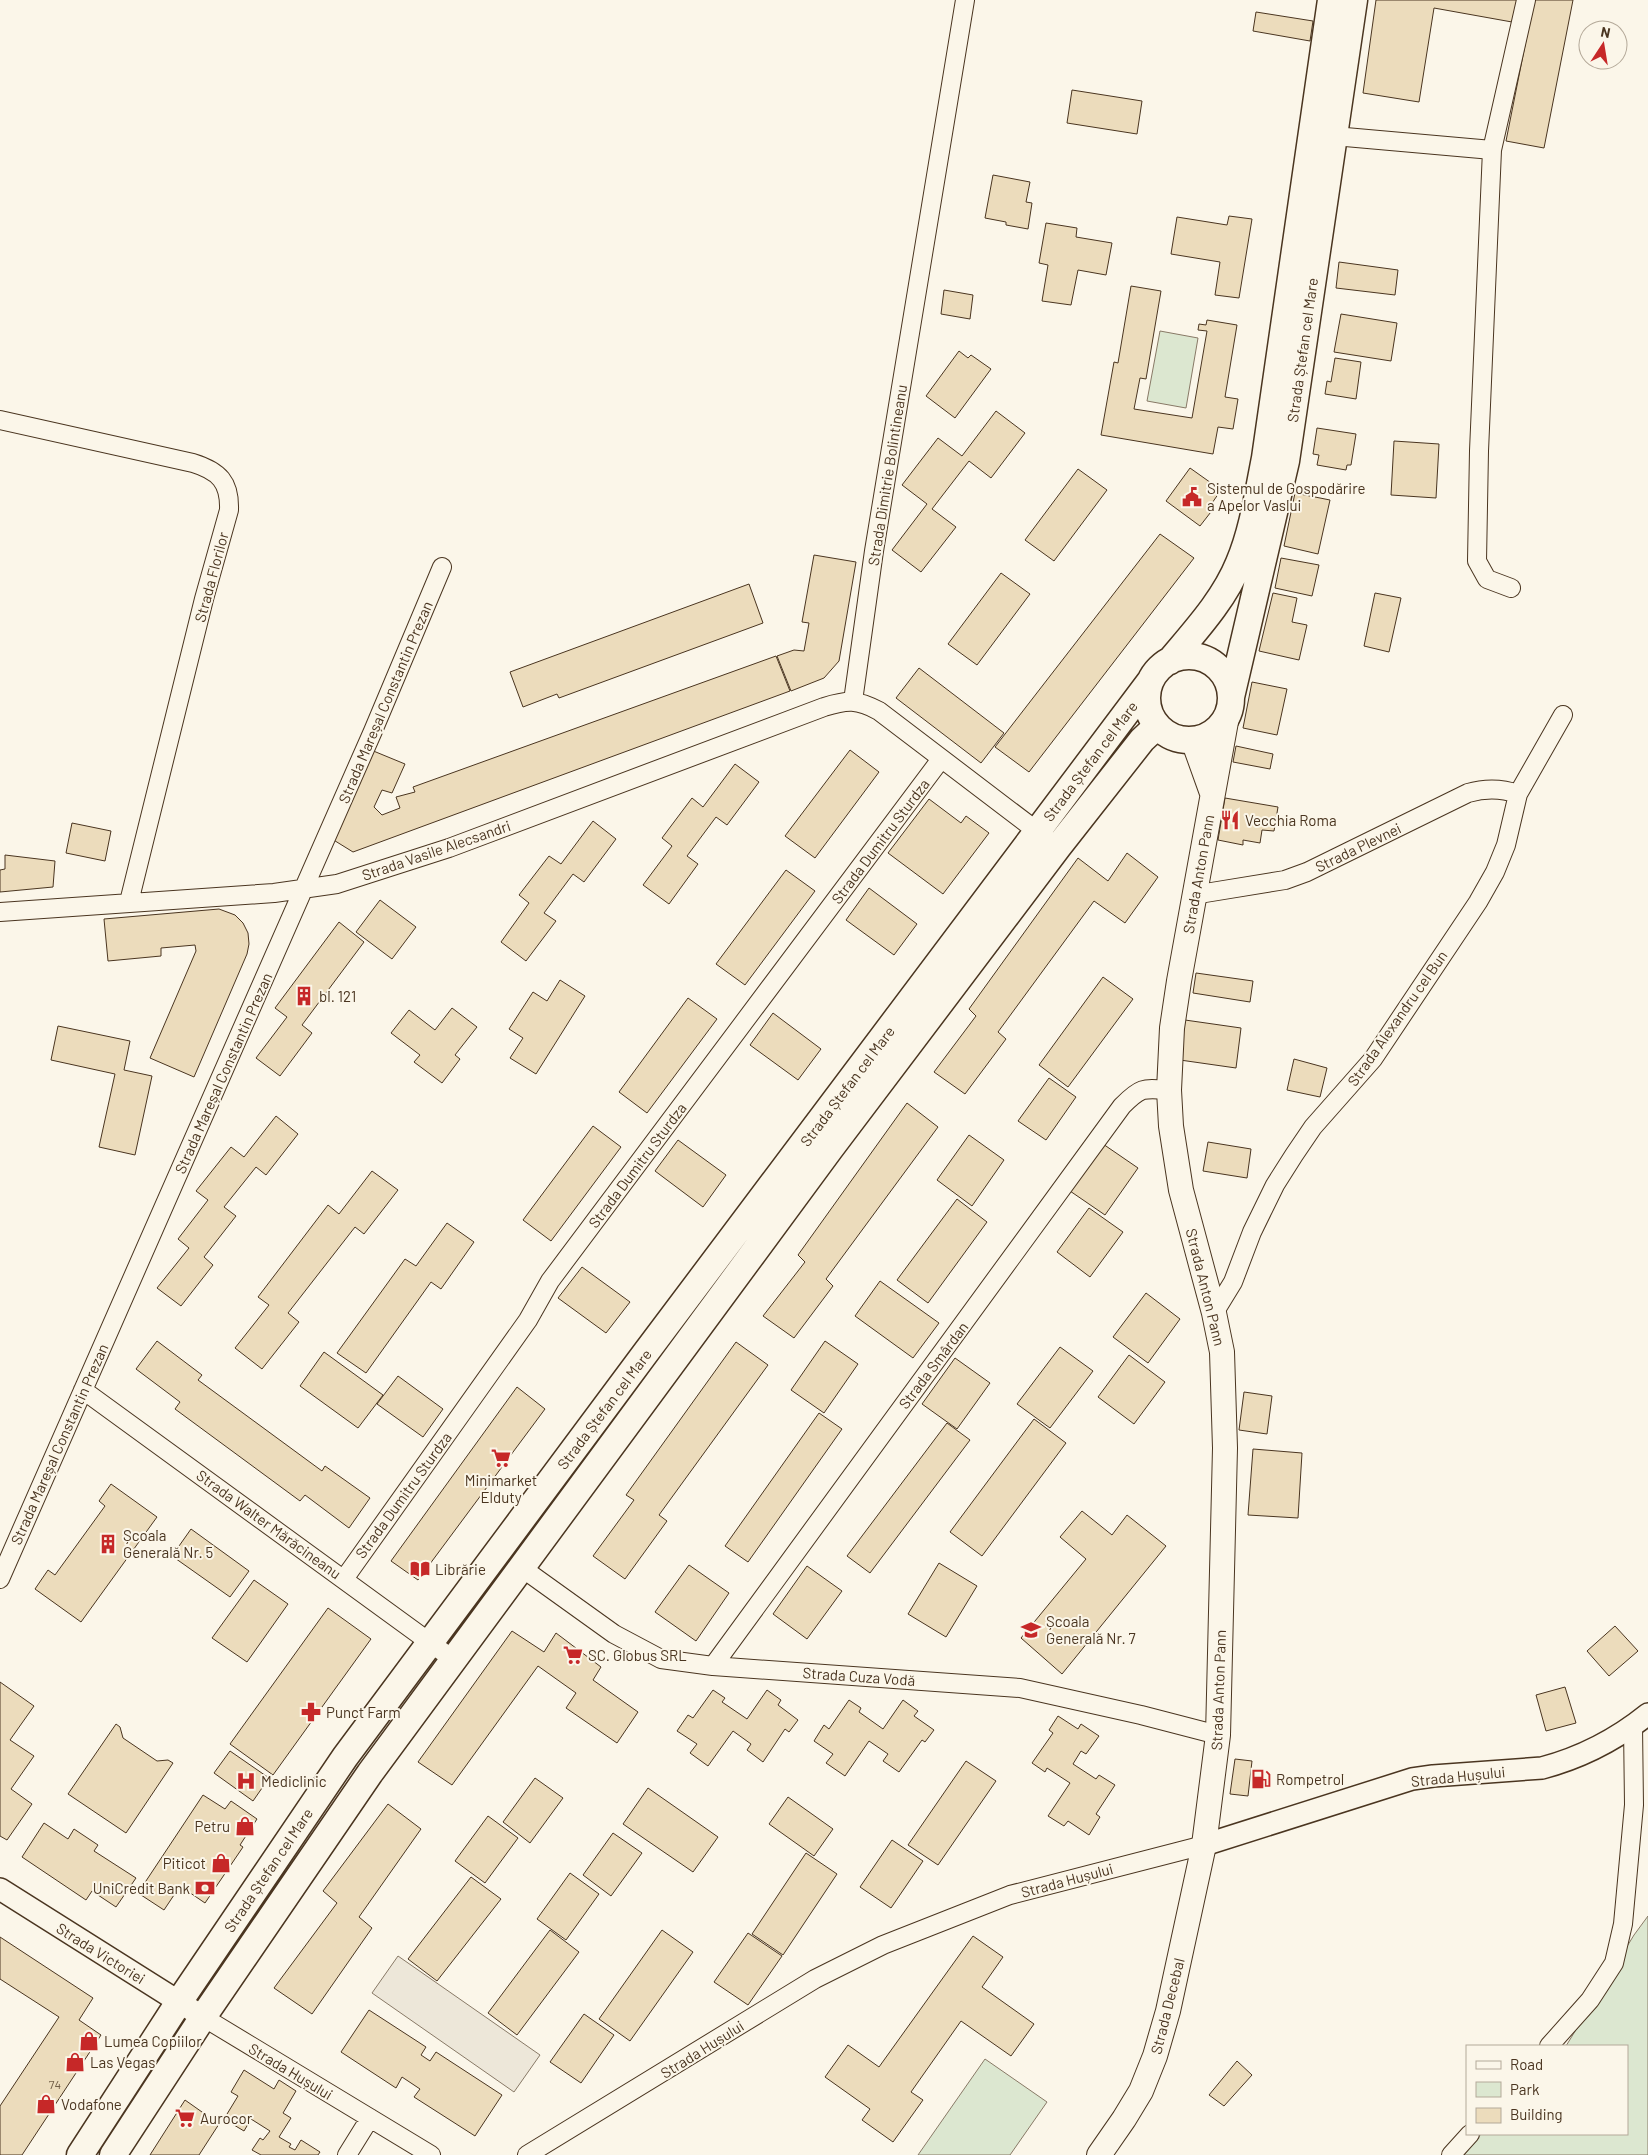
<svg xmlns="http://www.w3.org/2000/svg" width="1648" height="2155" font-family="Barlow,sans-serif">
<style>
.green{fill:#dce7d0;stroke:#887966}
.parking{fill:#ede7d9;stroke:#887966}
.building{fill:#ecdcbc;stroke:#4a3520}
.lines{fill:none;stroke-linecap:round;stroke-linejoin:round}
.minor-casing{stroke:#4a3520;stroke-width:20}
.tertiary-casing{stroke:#4a3520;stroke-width:24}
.secondary-casing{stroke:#4a3520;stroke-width:26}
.primary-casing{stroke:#4a3520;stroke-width:29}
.minor{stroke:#fbf6e9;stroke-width:18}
.tertiary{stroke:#fbf6e9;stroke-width:21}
.secondary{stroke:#fbf6e9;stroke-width:24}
.primary{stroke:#fbf6e9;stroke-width:26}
.labels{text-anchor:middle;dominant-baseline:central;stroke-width:4;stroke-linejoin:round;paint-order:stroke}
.number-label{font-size:12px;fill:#725f47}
.street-label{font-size:15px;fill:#4a3520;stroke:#fbf6e9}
.poi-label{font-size:15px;fill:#4a3520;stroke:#fbf6e9;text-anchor:start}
</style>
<rect width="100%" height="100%" fill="#fbf6e9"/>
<path class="green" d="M1160,331L1198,338L1186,408L1147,401Z
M1648,1916V2155H1464L1481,2134H1627V2046H1566L1634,1935Z
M985,2059L1047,2102L1010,2155H918Z"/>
<path class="parking" d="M398,1956L540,2055L514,2092L372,1993Z"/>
<path class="building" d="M1376,0H1517L1512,22L1434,8L1419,102L1363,93Z
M1534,0H1573L1544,148L1506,141Z
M1256,12L1313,21L1310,41L1253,31Z
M1072,90L1142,101L1137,134L1067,123Z
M993,175L1030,182L1026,202L1032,203L1028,229L1006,225V222L985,218Z
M1229,216L1252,219L1239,298L1215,295L1220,262L1171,254L1177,217L1227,225Z
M1046,223L1077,228L1076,237L1112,243L1106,275L1078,270L1071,305L1042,301L1048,265L1039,263Z
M1339,262L1398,270L1395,295L1336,288Z
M1131,286L1161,291L1146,379L1140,378L1134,409L1192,418L1207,331L1198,330L1199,324L1206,325L1207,320L1237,325L1225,397L1238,399L1233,429L1218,427L1213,454L1101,435L1114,362L1118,363Z
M944,290L973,295L970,319L941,314Z
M1341,314L1397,323L1391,361L1334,352Z
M959,351L968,358L971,355L991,369L955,418L926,396Z
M1335,358L1361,362L1356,399L1325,394L1327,381L1331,382Z
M996,411L1025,433L991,478L969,461L932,509L956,527L921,572L892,550L927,504L902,485L938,438L962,456Z
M1317,428L1356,434L1351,465H1347L1346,470L1317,465L1319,455L1313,454Z
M1394,441L1439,444L1436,498L1391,495Z
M1190,468L1221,490L1210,506L1214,508L1200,526L1166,501Z
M1078,469L1107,490L1054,561L1025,540Z
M1295,493L1330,500L1318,554L1284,546Z
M1160,534L1194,558L1029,772L995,747Z
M814,555L856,562L839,661L824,678L791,691L777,656L794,650L804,651L809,623L802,622Z
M1281,558L1319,565L1312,596L1275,588Z
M1001,573L1030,594L977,665L948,644Z
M749,584L763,623L559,698L557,694L523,707L510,672Z
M1273,593L1297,598L1292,622L1307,625L1299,660L1259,651Z
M1375,593L1401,598L1389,652L1364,646Z
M776,656L790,691L353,852L332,839L371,750L405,764L392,793L382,790L374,807L382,815L400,808L396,797L415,792L413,787Z
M919,668L1004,733L981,763L896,698Z
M1252,682L1287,689L1277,735L1243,728Z
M1236,746L1273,754L1270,769L1233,762Z
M850,750L879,772L815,858L785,836Z
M735,764L759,782L727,825L716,817L687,856L698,864L669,904L643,885L672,846L662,838L692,798L703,807Z
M1225,798L1278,807L1274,831L1262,830L1260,843L1243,840V845L1218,840Z
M929,799L961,823L966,816L989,833L943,894L888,853Z
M593,821L616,839L584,882L573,874L544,913L556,921L526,961L501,942L529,903L519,895L549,856L561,864Z
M72,823L111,831L105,861L66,853Z
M1127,853L1158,877L1125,923L1094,901L998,1032L1006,1039L965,1094L934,1072L976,1016L969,1009L1078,858L1108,881Z
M5,855L55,861L53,887L0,892V870L5,869Z
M786,870L815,891L745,985L716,964Z
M869,888L917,924L894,955L846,920Z
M380,900L416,927L392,959L356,932Z
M219,909L235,915L243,923L248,933L249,944L247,954L194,1077L150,1058L196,951L195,945L161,948V956L108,961L104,919Z
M339,922L364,942L302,1025L312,1033L280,1076L256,1058L287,1017L275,1008Z
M1196,973L1253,981L1250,1002L1193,993Z
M1103,977L1133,999L1068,1087L1039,1065Z
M560,980L585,996L536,1074L510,1058L523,1038L509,1029L533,992L547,1001Z
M688,998L717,1019L647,1113L619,1092Z
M452,1008L477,1027L455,1055L460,1059L442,1083L414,1062L420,1055L391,1033L409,1010L435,1030Z
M773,1013L821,1049L798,1080L750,1045Z
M1185,1020L1241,1028L1236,1068L1180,1060Z
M58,1026L130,1041L124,1070L152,1076L135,1155L99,1147L115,1074L51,1060Z
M1294,1059L1327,1068L1320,1097L1287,1090Z
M1049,1078L1076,1097L1046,1140L1018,1121Z
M907,1103L938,1127L826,1279L833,1286L794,1338L763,1316L805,1262L798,1255Z
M276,1116L298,1134L266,1175L256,1167L224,1207L236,1216L204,1257L213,1265L181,1306L157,1288L189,1248L178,1239L208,1200L196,1191L231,1147L244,1157Z
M593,1126L621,1147L551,1241L523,1220Z
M969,1135L1004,1160L972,1206L937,1180Z
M678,1140L726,1175L703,1207L655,1171Z
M1208,1142L1251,1149L1247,1178L1203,1171Z
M1103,1144L1138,1168L1105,1215L1070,1191Z
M372,1171L398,1190L364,1234L355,1227L288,1313L299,1322L262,1369L235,1348L269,1305L258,1297L328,1205L339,1214Z
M957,1199L987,1222L928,1303L897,1280Z
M1089,1208L1123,1232L1090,1277L1057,1252Z
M447,1223L474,1242L441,1289L431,1282L366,1373L337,1353L405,1259L416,1266Z
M582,1267L630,1302L606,1333L558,1298Z
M880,1281L939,1323L913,1358L855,1316Z
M1146,1293L1180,1319L1148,1363L1113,1337Z
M157,1341L202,1375L198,1380L322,1471L325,1466L370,1498L349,1528L305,1495L300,1501L175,1409L180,1402L136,1369Z
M825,1341L858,1364L824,1413L791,1390Z
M736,1342L768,1365L659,1515L667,1521L625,1579L593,1556L634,1500L626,1495Z
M1060,1347L1093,1371L1050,1428L1017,1404Z
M324,1352L383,1395L358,1428L300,1386Z
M1129,1355L1165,1382L1134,1424L1098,1397Z
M955,1358L990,1383L957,1429L922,1404Z
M398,1376L443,1409L423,1437L377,1404Z
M517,1387L545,1409L418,1580L391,1561Z
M1244,1392L1272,1396L1267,1434L1239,1430Z
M819,1413L842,1429L748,1562L725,1546Z
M1034,1419L1066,1443L982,1556L950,1532Z
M947,1423L970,1440L870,1573L847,1556Z
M1253,1449L1302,1453L1298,1518L1248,1515Z
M111,1484L157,1517L81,1622L35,1589L48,1570L55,1575L105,1506L99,1501Z
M1082,1511L1112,1535L1127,1515L1166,1546L1062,1674L1021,1638L1086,1559L1060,1537Z
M191,1529L249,1571L230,1597L172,1556Z
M939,1563L977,1586L946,1637L908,1614Z
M689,1565L729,1593L696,1641L655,1612Z
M807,1566L842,1591L807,1639L773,1614Z
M254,1580L288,1604L247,1662L212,1638Z
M328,1608L371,1639L273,1775L230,1744Z
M1615,1626L1638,1651L1609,1676L1587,1651Z
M512,1631L544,1652L556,1633L601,1667L593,1680L638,1712L617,1743L566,1708L576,1693L538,1666L452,1785L418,1762Z
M0,1682L34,1706L10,1740L34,1756L11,1789L32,1804L7,1840L0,1836Z
M1565,1687L1576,1723L1546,1731L1536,1695Z
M713,1690L725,1698L722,1702L747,1719L767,1690L781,1700L778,1705L798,1720L789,1732L785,1729L763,1762L747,1750L751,1744L733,1731L708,1766L690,1753L697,1744L677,1731L688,1715L693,1718Z
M849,1700L861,1708L859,1712L883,1729L903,1700L918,1711L914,1716L934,1730L925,1742L922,1740L899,1772L883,1761L888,1754L869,1741L845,1776L826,1763L833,1754L814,1741L824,1725L829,1729Z
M1058,1716L1078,1729L1081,1724L1099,1736L1086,1754L1081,1751L1073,1764L1096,1779L1099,1775L1115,1785L1096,1814L1100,1817L1089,1835L1068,1821L1064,1826L1048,1816L1070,1783L1047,1768L1045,1772L1032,1763L1053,1733L1049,1730Z
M116,1724L120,1727L123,1738L157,1761L168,1760L173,1763L126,1833L68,1794Z
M230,1751L269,1778L253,1801L214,1773Z
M1235,1759L1252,1761L1248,1796L1230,1794Z
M966,1761L996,1781L938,1865L908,1845Z
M535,1778L563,1798L530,1843L503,1822Z
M648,1788L718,1837L693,1872L623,1824Z
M203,1795L225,1809L231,1801L257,1819L240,1845L243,1847L205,1903L180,1886L164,1910L138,1893Z
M788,1797L833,1829L814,1856L769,1824Z
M388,1804L421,1829L359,1917L372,1928L312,2014L274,1988L337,1903L323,1891Z
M488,1816L518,1838L485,1883L455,1861Z
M44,1823L68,1839L74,1829L98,1845L94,1851L136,1878L116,1907L92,1891L86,1900L22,1857Z
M613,1833L642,1853L611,1896L583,1875Z
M892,1840L923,1861L891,1908L860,1887Z
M806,1853L837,1874L783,1955L752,1934Z
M570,1873L599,1894L566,1940L537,1919Z
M471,1877L501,1899L437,1981L408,1959Z
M550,1930L579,1952L517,2035L488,2013Z
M662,1930L693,1952L630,2041L599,2019Z
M748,1933L782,1956L748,2005L714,1982Z
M973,1936L1003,1957L982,1987L1034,2024L1011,2056L961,2021L911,2092L923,2100L893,2142L862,2120L870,2109L825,2077L848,2045L879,2067Z
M0,1937L93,1998L79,2020L101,2035L22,2155H0V2106L59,2017L0,1979Z
M369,2010L426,2047L421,2055L430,2061L436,2052L502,2095L475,2136L414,2097L420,2089L402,2077L396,2088L341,2052Z
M584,2014L614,2035L581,2083L550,2062Z
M1237,2061L1252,2075L1224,2106L1209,2095Z
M244,2070L274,2089L279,2080L296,2091L283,2113L291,2118L279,2137L291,2144L289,2147L295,2150L301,2140L320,2152L318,2155H261L252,2150L260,2138L263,2140L270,2131L251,2119L244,2131L224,2119L238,2096L231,2092Z
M185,2100L219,2124L199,2155H150Z"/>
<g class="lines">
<defs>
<path id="minor" d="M1334,136L1492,150
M0,420L193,463C219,471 230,482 229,510L204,599L129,902
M1511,588L1487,579L1477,561L1479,451L1492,150L1526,0
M853,701L874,551L965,0
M1193,895L1285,880L1307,872L1468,793C1485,788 1501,788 1518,794
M0,912L274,893L337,884L449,848L824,707C847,700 857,699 879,711L1046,838
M1214,1313L1233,1282L1252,1232L1275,1185L1294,1155L1313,1127L1373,1059L1478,902L1495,872L1506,845L1518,794L1563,715
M83,1390L454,1660
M522,1568L614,1634L661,1659L713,1666L1020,1688L1141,1715L1218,1735
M0,1579L373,731L442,567
M344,1579L528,1320L550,1281L941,759
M713,1666L1122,1106C1141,1087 1143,1088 1169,1090
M203,2017L431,2155
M1549,2046L1590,2000L1614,1963L1623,1924L1634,1805L1633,1726
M347,2155L370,2118
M527,2155L815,1979L883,1945L1010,1895L1204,1845
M1451,2155L1470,2134"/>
<path id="tertiary" d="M1204,1845L1412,1779L1433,1776L1542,1768C1580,1758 1617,1739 1648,1714
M0,1889L203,2017"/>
<path id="secondary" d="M1193,740L1212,793
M1099,2155L1124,2119L1141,2091L1155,2056L1168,2011L1204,1845L1218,1735L1225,1448L1222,1352L1214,1313L1181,1190L1171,1126L1169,1090L1172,1028L1179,981L1227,716"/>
<path id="primary" d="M1147 698a42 42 0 1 1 84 0a42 42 0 1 1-84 0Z
M1170,661C1195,631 1224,600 1239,563C1253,530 1258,493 1265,458L1331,0
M1231,697L1286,461L1354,0
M80,2155L179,2002L345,1757L644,1355L1151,680
M113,2155L203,2017L370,1773L830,1149L1058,847L1142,740L1157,726"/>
</defs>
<use href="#minor" class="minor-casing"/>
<use href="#tertiary" class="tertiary-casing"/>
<use href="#secondary" class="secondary-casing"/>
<use href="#primary" class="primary-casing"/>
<use href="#minor" class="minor"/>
<use href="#tertiary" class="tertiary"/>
<use href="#secondary" class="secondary"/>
<use href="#primary" class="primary"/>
</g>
<defs>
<symbol id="civic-bare" viewBox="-9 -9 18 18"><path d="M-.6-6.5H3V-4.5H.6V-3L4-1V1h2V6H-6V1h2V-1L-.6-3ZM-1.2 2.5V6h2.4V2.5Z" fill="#c62828" stroke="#fbf6e9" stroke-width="2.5" paint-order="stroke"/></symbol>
<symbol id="restaurant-bare" viewBox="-9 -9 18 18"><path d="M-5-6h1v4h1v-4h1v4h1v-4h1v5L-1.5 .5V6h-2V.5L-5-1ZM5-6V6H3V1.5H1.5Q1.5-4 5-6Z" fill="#c62828" stroke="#fbf6e9" stroke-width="2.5" paint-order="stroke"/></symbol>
<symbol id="building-bare" viewBox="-9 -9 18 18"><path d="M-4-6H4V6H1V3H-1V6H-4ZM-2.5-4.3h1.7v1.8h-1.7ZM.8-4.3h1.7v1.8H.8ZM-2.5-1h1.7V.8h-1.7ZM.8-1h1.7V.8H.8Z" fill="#c62828" stroke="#fbf6e9" stroke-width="2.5" paint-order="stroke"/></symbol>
<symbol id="supermarket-bare" viewBox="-9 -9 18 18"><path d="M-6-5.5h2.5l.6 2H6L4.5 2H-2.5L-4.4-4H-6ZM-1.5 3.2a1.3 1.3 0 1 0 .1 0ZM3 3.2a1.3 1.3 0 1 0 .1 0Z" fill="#c62828" stroke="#fbf6e9" stroke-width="2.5" paint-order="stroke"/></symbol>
<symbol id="library-bare" viewBox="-9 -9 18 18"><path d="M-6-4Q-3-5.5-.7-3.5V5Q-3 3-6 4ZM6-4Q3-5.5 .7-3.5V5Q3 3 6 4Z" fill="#c62828" stroke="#fbf6e9" stroke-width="2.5" paint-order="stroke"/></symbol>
<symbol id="school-bare" viewBox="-9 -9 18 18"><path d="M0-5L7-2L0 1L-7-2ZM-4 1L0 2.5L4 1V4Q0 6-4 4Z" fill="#c62828" stroke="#fbf6e9" stroke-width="2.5" paint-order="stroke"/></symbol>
<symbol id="pharmacy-bare" viewBox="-9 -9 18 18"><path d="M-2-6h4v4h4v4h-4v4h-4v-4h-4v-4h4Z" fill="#c62828" stroke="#fbf6e9" stroke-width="2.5" paint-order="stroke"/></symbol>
<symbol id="fuel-bare" viewBox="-9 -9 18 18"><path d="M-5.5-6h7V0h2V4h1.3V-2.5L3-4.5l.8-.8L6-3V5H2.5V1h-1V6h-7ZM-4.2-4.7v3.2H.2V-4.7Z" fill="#c62828" stroke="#fbf6e9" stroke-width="2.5" paint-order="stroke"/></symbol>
<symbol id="hospital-bare" viewBox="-9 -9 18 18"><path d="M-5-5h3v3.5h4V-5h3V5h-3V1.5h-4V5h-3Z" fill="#c62828" stroke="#fbf6e9" stroke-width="2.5" paint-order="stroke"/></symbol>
<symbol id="shop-bare" viewBox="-9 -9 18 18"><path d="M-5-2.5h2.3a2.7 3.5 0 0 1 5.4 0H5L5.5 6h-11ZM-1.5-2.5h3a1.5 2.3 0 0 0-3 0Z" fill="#c62828" stroke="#fbf6e9" stroke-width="2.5" paint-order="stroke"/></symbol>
<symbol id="bank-bare" viewBox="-9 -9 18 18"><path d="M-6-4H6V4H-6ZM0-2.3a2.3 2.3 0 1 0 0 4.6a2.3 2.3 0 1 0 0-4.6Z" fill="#c62828" stroke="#fbf6e9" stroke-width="2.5" paint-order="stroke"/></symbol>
</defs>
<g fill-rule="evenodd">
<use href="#civic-bare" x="1178" y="483" width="28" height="28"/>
<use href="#restaurant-bare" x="1216" y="806" width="28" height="28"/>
<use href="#building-bare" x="290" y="982" width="28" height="28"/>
<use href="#supermarket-bare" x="487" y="1444" width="28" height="28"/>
<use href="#building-bare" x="94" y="1530" width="28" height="28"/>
<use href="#library-bare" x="406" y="1555" width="28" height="28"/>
<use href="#school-bare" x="1017" y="1616" width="28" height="28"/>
<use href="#supermarket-bare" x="559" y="1641" width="28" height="28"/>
<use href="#pharmacy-bare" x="297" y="1698" width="28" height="28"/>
<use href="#fuel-bare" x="1247" y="1765" width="28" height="28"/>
<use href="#hospital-bare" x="232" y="1767" width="28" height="28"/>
<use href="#shop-bare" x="231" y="1812" width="28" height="28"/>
<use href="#shop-bare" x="207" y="1849" width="28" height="28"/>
<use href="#bank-bare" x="191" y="1874" width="28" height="28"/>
<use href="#shop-bare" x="75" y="2027" width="28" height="28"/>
<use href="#shop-bare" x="61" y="2048" width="28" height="28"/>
<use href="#shop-bare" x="32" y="2090" width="28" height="28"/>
<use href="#supermarket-bare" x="171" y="2104" width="28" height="28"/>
</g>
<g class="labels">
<g class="number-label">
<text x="55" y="2084">74</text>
</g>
<g class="street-label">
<text transform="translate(1302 350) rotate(-82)">Strada Ștefan cel Mare</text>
<text transform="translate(887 475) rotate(-81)">Strada Dimitrie Bolintineanu</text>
<text transform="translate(211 577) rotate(-75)">Strada Florilor</text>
<text transform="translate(385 702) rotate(-67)">Strada Mareșal Constantin Prezan</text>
<text transform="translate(1090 761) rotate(-53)">Strada Ștefan cel Mare</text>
<text transform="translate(880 841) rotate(-53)">Strada Dumitru Sturdza</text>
<text transform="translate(1358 847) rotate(-26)">Strada Plevnei</text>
<text transform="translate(436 850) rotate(-19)">Strada Vasile Alecsandri</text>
<text transform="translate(1198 874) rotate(-80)">Strada Anton Pann</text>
<text transform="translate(1397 1018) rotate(-55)">Strada Alexandru cel Bun</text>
<text transform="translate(223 1073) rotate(-66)">Strada Mareșal Constantin Prezan</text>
<text transform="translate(847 1086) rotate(-53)">Strada Ștefan cel Mare</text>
<text transform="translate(637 1165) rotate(-53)">Strada Dumitru Sturdza</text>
<text transform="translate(1206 1287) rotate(76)">Strada Anton Pann</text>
<text transform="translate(933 1365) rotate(-53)">Strada Smârdan</text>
<text transform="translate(604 1409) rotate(-53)">Strada Ștefan cel Mare</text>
<text transform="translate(59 1444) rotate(-66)">Strada Mareșal Constantin Prezan</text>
<text transform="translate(403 1495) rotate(-54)">Strada Dumitru Sturdza</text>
<text transform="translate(269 1524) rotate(36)">Strada Walter Mărăcineanu</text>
<text transform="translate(859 1676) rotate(4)">Strada Cuza Vodă</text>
<text transform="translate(1218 1690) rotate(-88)">Strada Anton Pann</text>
<text transform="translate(1458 1776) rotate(-6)">Strada Hușului</text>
<text transform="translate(268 1870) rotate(-56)">Strada Ștefan cel Mare</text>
<text transform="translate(1067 1880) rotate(-15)">Strada Hușului</text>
<text transform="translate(101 1953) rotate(32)">Strada Victoriei</text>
<text transform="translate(1167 2006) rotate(-76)">Strada Decebal</text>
<text transform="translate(702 2049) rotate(-32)">Strada Hușului</text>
<text transform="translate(291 2071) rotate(31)">Strada Hușului</text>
</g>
<g class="poi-label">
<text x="1207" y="488">Sistemul de Gospodărire<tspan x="1207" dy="17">a Apelor Vaslui</tspan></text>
<text x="1245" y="820">Vecchia Roma</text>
<text x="319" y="996">bl. 121</text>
<text x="501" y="1480" text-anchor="middle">Minimarket<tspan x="501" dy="17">Elduty</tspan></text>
<text x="123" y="1535">Școala<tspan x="123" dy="17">Generală Nr. 5</tspan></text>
<text x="435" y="1569">Librărie</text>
<text x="1046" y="1621">Școala<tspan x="1046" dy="17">Generală Nr. 7</tspan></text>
<text x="588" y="1655">SC. Globus SRL</text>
<text x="326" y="1712">Punct Farm</text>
<text x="1276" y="1779">Rompetrol</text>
<text x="261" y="1781">Mediclinic</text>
<text x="230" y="1826" text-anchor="end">Petru</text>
<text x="206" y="1863" text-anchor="end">Piticot</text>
<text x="190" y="1888" text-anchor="end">UniCredit Bank</text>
<text x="104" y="2041">Lumea Copiilor</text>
<text x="90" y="2062">Las Vegas</text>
<text x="61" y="2104">Vodafone</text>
<text x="200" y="2118">Aurocor</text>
</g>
</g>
<rect x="1466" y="2045" width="162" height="90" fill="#fbf6e9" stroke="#b4a999"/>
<rect x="1476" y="2061" width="25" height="8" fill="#fbf6e9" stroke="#b4a999"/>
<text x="1510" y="2070" font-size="15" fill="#4a3520">Road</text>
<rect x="1476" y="2082" width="25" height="15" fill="#dce7d0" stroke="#b4a999"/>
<text x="1510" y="2095" font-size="15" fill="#4a3520">Park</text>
<rect x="1476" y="2108" width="25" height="15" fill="#ecdcbc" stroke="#b4a999"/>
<text x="1510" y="2120" font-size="15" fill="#4a3520">Building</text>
<g transform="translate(1603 45) rotate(12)"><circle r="24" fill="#fbf6e9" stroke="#b4a999"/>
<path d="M0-4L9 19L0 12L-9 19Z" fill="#c62828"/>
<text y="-8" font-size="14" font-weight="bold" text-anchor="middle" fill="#4a3520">N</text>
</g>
</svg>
